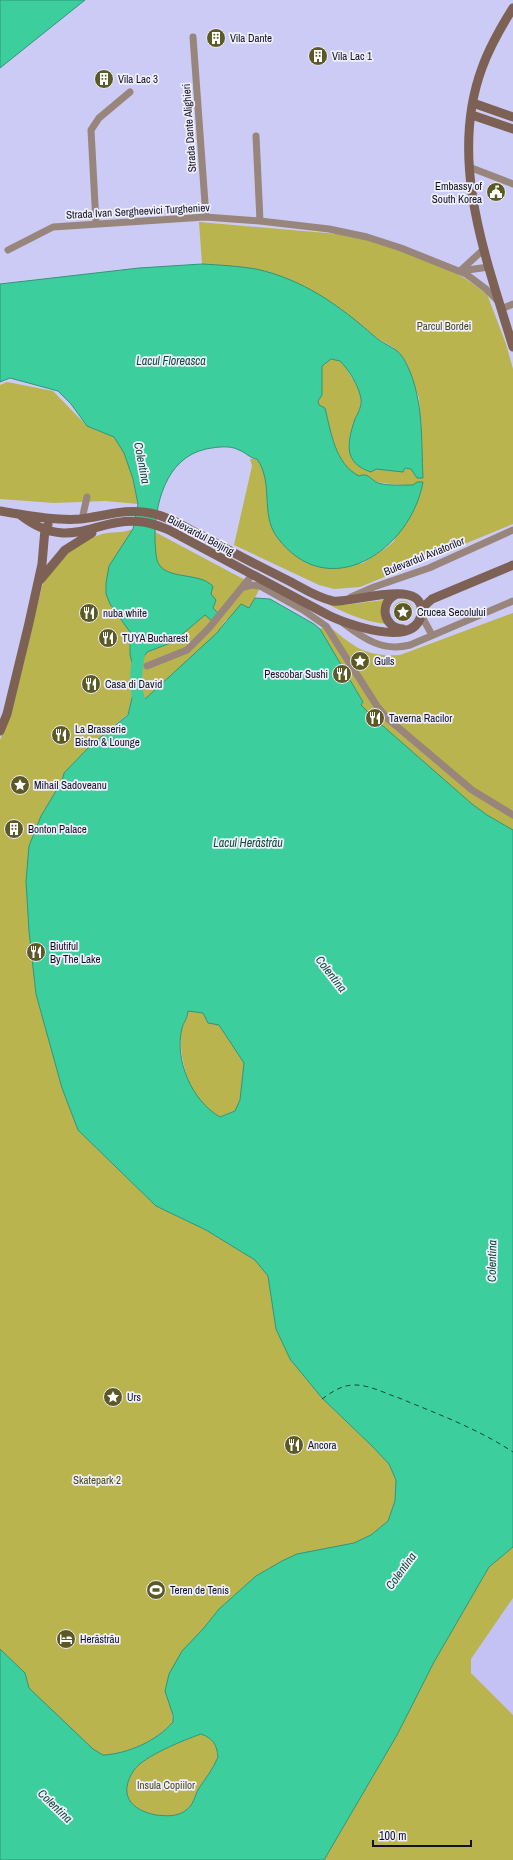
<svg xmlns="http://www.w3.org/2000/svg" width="513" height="1860" font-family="'Archivo Narrow',sans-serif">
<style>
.built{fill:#c4c2f4}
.green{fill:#b9b44e}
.water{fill:#3dce9e;stroke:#309578;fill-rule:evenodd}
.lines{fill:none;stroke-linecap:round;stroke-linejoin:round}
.river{stroke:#3dce9e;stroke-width:12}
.ferry{stroke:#0f4a37;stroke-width:1;stroke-dasharray:5 4;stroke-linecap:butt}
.street{stroke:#98857c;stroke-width:7}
.secondary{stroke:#7c6154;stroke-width:9}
.labels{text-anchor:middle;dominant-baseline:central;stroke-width:3.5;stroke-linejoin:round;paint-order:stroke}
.poi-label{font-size:11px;fill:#121120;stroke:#efeffc;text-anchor:start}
.street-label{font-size:11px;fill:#121120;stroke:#efeffc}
.park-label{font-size:11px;fill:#4c4918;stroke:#efeffc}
.water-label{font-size:12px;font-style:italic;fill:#0f4a37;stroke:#efeffc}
</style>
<rect width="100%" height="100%" fill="#cccbf5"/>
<path class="built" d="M513,1598V1715L471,1673L470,1666L471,1659Z"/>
<path class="green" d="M199,222L338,234L374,241L445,267L466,279L487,294L506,344L513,369V524L360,587L334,589L319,585L234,545L252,466L250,459H257L265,471L266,479L269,517L283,544L304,561L319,566L334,568L363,563L386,548L394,541L413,485C396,485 362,483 349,470C334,455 330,427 325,408L319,405L318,401L322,385V366L328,360L336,359C343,362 346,368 350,375C355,382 360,391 361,400C361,422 340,435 353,460L376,469H411L417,478L422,447L419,398L407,364L401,355L393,347L378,339L337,306L255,269L202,264Z
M7,382L53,391L87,426L114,437L124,453L130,466L138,504L105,501L54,503L0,499V385Z
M133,529L155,532L260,588L249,609L226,620L219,630L220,631L144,700H140L133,694L128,714L91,745L64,773L62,781L41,816L29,846L26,881L29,931L36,994L62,1088L78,1130L156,1206L206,1230L255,1260L268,1276L276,1329L290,1359L322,1398L372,1446L389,1464L396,1480L395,1501L388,1521L371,1535L354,1543L297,1554L282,1561L256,1576L219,1609L203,1629L171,1706L173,1722C157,1741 127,1754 103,1755L93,1749L47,1707L29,1688L25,1673L0,1649V740L12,711L42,586C54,562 77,542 102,534C113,531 121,534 133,529Z
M384,600L385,624C362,621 342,612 322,601L344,605Z
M393 611a10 10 0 1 1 20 0a10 10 0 1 1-20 0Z
M513,613V830L487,815L472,804L384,727L374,723L368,716L369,714L361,705L363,702L320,629L327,625C354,646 363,657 400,655Z
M188,1011L204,1013L219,1025L244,1063L240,1100L235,1111L219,1117C195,1101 187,1084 182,1056C181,1047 180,1037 182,1028C184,1021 187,1020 188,1011Z
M513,1547V1598L471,1659V1673L513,1715V1860H324L397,1735L434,1662L489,1567Z
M201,1734C213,1738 217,1745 218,1757C213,1769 206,1778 199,1788C194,1797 194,1805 185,1811C176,1817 166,1816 156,1815C130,1810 118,1794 134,1770C144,1756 184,1740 201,1734Z"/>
<path class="water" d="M0,0H85L0,68Z
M202,264C220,265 238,266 256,269C302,279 339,305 374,336C387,348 398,345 407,365C424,400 421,440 423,478H417L411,469L405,468L403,472L376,469L371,472C343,463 347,443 355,419C358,413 362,406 361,399C359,386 349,370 340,361L331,359L322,366V395L318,401L319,405L325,408C331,432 335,464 359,476C368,472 371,480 378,483C389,486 402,485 413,485L417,482H423C411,550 328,606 277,537C260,514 274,483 257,459C249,458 247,453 239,450C230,445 217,447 206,449C165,458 154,506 155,542C156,550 155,559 160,566C168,576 188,575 200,579C205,580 209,583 213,586L211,594L216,600L213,608L218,613L212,621L205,615L173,642L147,652L139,664L132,663L130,654V632L110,604L106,594V583L109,566L133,529L138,504L133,479L124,453L114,437L87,426L71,404L58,391L10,378L0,382V284L139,268Z
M255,598L270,599L314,624L320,629L363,702L361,705L370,714L368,716L374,722L376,721L383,726L472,804L487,815L513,830V1547L489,1567L434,1662L397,1735L324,1860H0V1649L25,1673L29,1688L93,1749L103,1755C127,1754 157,1741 173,1722V1715L165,1691L169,1674L182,1651L203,1629L219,1609L256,1576L282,1561L297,1554L354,1543L371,1535L388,1521L395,1501L396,1480L389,1464L372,1446L322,1398L290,1359L276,1329L268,1276L255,1260L206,1230L156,1206L78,1130L62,1088L36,994L29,931L26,881L29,846L41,816L62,781L64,773L91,745L128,715L133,694H138L140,700H144L219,631V630L241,604L249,608ZM188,1011L203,1013L208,1023L219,1025L244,1063L240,1100L235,1111L220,1117C192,1101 174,1060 182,1028C184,1021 187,1020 188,1011ZM201,1734C213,1738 217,1745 218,1757C213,1769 206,1778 199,1788C194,1797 194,1805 185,1811C176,1817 166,1816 156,1815C130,1810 118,1794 134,1770C144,1756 184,1740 201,1734Z"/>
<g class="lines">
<path class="river" d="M140,648C136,669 133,687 142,708"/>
<path class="ferry" d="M322,1399C332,1392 340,1386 352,1385C368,1384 384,1393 399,1398C438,1414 478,1429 513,1452"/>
<path class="street" d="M193,37L206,217
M256,136L260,221
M469,167L513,184
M96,223L91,130L99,118L130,92
M8,250L53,227L205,217L260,221L329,229L367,237L401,248L466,274L486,289L498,301
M460,271L484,249
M460,271L489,267
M501,309L513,304
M82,519L87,497
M244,587L252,585L260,586L303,610L326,626L377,706L387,718L472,790L513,815
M351,597L374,587L429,568L513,530
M421,615L432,635
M343,623C364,639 383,652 410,645L513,601
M147,666L187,650L209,628L252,575"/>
<path class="secondary" d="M513,8C501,27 490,46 482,68C448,160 486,258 513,347
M473,103L513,117
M472,115L513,129
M0,511C25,515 55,521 81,519C104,516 127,508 150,513C171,517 189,530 208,539C235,554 263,568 291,582C304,589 318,598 333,601C351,604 428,575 421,615C414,649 346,624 328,615L169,530C161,527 152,523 143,522C93,516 71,555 19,514
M40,580L65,550L92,533
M397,594C378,602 383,628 403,629
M421,609L432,599L513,565
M0,731L7,714L29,623L42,564L45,529L48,525"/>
</g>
<defs>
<symbol id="building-disc" viewBox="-11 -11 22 22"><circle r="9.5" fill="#5b5925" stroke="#efeffc"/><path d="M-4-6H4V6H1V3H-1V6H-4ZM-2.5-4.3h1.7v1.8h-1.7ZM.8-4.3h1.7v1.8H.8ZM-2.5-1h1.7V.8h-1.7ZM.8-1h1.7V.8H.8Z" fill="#fff"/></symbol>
<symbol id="civic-disc" viewBox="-11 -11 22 22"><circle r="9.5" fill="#5b5925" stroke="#efeffc"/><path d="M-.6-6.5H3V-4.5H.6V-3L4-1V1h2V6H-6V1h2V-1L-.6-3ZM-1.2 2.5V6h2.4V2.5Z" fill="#fff"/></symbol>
<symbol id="sight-disc" viewBox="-11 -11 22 22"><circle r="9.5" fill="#5b5925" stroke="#efeffc"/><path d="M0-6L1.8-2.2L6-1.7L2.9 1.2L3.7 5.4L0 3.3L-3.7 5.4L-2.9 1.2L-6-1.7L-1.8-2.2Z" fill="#fff"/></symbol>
<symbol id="restaurant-disc" viewBox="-11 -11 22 22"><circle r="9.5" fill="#5b5925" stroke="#efeffc"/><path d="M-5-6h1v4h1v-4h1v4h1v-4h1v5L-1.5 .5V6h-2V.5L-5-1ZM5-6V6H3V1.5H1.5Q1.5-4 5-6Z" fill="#fff"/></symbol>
<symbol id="stadium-disc" viewBox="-11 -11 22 22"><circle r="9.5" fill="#5b5925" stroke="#efeffc"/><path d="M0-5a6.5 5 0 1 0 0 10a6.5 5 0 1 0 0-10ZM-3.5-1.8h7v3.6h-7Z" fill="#fff"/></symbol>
<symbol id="hotel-disc" viewBox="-11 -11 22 22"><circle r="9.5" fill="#5b5925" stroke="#efeffc"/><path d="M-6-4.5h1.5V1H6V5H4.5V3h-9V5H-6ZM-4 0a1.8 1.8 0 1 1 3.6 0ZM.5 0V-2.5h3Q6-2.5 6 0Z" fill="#fff"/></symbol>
</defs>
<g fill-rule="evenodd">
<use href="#building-disc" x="205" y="27" width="22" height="22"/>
<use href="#building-disc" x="307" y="45" width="22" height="22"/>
<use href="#building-disc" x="93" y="68" width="22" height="22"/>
<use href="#civic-disc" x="485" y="181" width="22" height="22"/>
<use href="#sight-disc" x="392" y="601" width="22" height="22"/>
<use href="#restaurant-disc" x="78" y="602" width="22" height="22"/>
<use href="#restaurant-disc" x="97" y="627" width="22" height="22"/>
<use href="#sight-disc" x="349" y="650" width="22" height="22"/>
<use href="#restaurant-disc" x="331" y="663" width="22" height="22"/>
<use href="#restaurant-disc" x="80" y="673" width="22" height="22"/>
<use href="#restaurant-disc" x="364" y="707" width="22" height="22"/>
<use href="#restaurant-disc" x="50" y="724" width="22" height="22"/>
<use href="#sight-disc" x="9" y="774" width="22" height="22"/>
<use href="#building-disc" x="3" y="818" width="22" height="22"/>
<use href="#restaurant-disc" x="25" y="941" width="22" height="22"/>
<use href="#sight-disc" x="102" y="1386" width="22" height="22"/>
<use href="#restaurant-disc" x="283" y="1434" width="22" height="22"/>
<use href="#stadium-disc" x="145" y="1579" width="22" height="22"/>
<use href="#hotel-disc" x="55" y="1628" width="22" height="22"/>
</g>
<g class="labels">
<g class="poi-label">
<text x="230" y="38">Vila Dante</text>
<text x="332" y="56">Vila Lac 1</text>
<text x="118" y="79">Vila Lac 3</text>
<text x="482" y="186" text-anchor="end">Embassy of<tspan x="482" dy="13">South Korea</tspan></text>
<text x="417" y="612">Crucea Secolului</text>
<text x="103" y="613">nuba white</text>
<text x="122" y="638">TUYA Bucharest</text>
<text x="374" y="661">Gulls</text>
<text x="328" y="674" text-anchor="end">Pescobar Sushi</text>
<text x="105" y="684">Casa di David</text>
<text x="389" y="718">Taverna Racilor</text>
<text x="75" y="729">La Brasserie<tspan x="75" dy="13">Bistro &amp; Lounge</tspan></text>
<text x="34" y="785">Mihail Sadoveanu</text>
<text x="28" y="829">Bonton Palace</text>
<text x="50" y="946">Biutiful<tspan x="50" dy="13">By The Lake</tspan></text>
<text x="127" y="1397">Urs</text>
<text x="308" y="1445">Ancora</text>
<text x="170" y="1590">Teren de Tenis</text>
<text x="80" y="1639">Herăstrău</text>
</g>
<g class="street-label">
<text transform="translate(189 128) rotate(-94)">Strada Dante Alighieri</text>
<text transform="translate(138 211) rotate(-3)">Strada Ivan Sergheevici Turgheniev</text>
<text transform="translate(201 535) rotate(28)">Bulevardul Beijing</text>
<text transform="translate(424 556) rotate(-22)">Bulevardul Aviatorilor</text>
</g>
<g class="park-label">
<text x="444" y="326">Parcul Bordei</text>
<text x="97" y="1480">Skatepark 2</text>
<text x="166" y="1785">Insula Copiilor</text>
</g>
<g class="water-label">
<text x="171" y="361">Lacul Floreasca</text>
<text transform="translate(142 463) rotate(79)">Colentina</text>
<text x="248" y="843">Lacul Herăstrău</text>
<text transform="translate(331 974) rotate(52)">Colentina</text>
<text transform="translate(492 1261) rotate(-89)">Colentina</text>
<text transform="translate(401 1571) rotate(-54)">Colentina</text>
<text transform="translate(55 1806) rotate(44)">Colentina</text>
</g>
</g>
<path d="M373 1840v6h98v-6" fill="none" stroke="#121120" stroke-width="2"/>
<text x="379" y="1840" font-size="12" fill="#121120" stroke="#efeffc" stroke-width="3" paint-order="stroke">100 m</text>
</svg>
